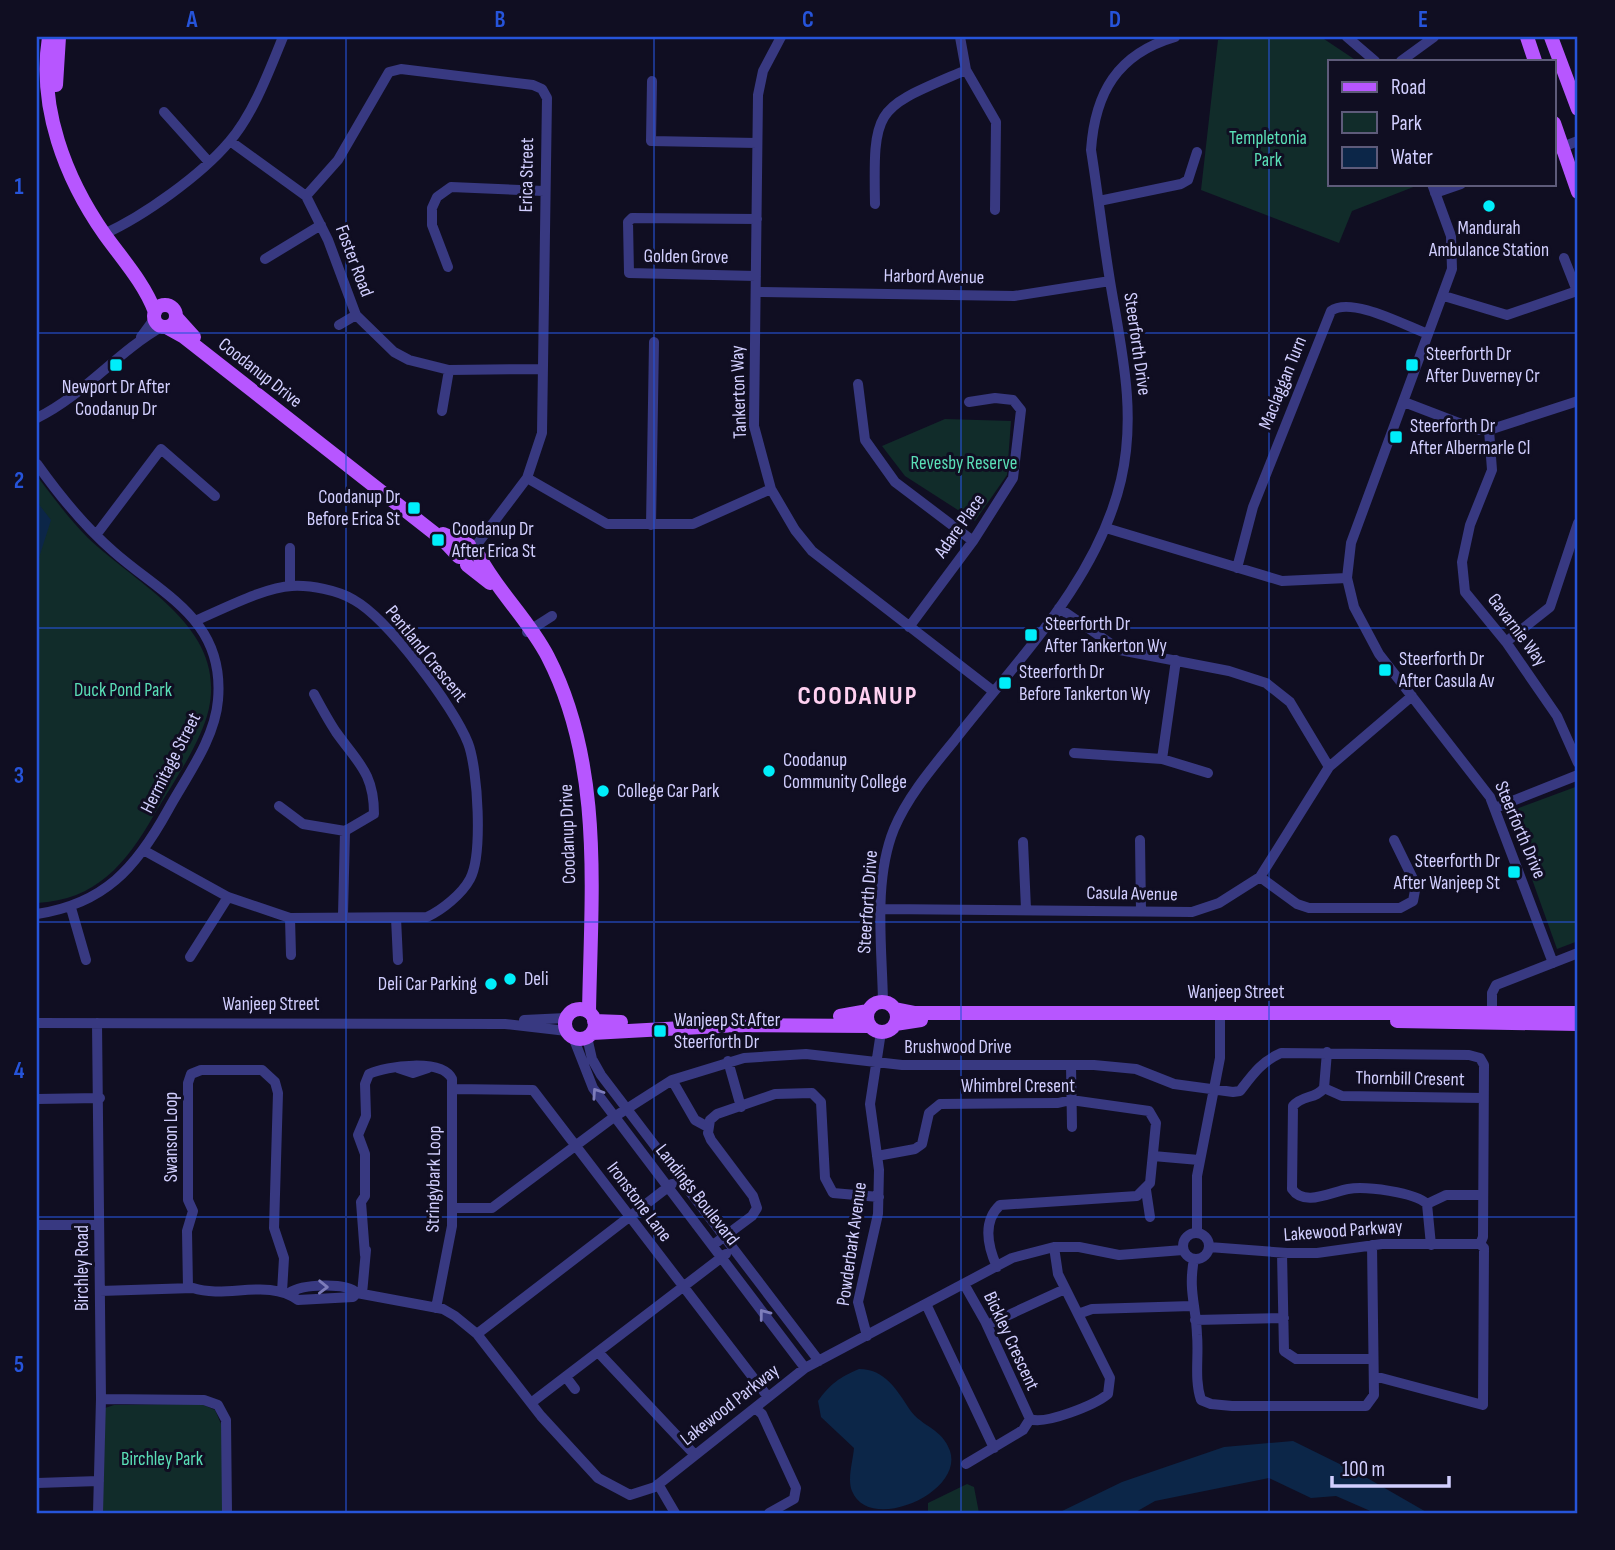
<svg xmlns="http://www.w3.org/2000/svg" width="1615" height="1550" font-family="'Sofia Sans Condensed',sans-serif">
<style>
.green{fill:#112c2a}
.water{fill:#0c2648}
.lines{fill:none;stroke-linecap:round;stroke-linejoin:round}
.minor{stroke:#383981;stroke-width:10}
.major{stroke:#b756ff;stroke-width:14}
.oneway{stroke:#7d7cba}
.grid{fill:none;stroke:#2654da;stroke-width:2;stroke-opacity:0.55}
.poi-dot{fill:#00eefa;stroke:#100e22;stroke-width:2.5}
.labels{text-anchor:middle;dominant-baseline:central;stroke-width:6;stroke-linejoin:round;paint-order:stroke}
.park-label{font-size:19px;fill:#5adfb7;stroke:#100e22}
.street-label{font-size:19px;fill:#d2cfff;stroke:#100e22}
.poi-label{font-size:19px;fill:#d2cfff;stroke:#100e22;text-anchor:start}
.district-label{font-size:26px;font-weight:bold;letter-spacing:2px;fill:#ffd1f1;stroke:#100e22}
.neatline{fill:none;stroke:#2654da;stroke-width:2.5}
.grid-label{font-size:23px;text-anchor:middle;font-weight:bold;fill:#2654da}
</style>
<rect width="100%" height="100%" fill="#100e22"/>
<path class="green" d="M1240,37H1321L1357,61H1330V184H1421L1352,211L1339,243L1201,190L1218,40Z
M945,419L1011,421L1007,475L975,521L905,476L882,446Z
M37,476C53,497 69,519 88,538C139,587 232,629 207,716C196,751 172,784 154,815C126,864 96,900 37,903Z
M1578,786V941L1557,949L1508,812Z
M201,1404L215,1410L222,1426L223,1513H102L105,1408L114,1405Z
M967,1484L974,1487L979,1513H928V1503Z"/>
<path class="water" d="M37,502L51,520L37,564Z
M859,1369C885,1369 897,1390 910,1410C922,1427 942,1428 950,1451C964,1493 869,1534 852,1491C847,1479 853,1461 854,1448L821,1417L818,1401C830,1384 840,1377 859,1369Z
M1293,1441L1362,1475L1428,1513H1375L1336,1496L1311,1498L1269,1478L1155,1501L1134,1513H1058L1122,1482L1224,1447Z"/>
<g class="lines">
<path class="minor" d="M781,37L763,71L758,95L754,426L771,489L795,530L812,551L993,691
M960,37L966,70L996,122L995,210
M1347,37L1375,61
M1401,61L1434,37
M652,81L651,141L757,143
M164,112L208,161
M230,141L306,196L328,240L356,315L394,352L409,360L449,370L543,369
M1554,150L1578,141
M1432,184L1451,236L1452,269L1351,543L1347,578L1354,607L1379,654L1490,797L1553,963
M1435,193L1461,184
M306,196L338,160L389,72L401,69L533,85L542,89L547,98L542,433L527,478L475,547
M1099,201L1181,184L1188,180L1197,152
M875,204C873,104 876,109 966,70
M104,234C144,216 201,175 229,142C253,115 270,69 283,37
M265,259L321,225
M448,267L432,225V208L437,197L451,187L544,191
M756,276L629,273L628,222L632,218L757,219
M756,292L1014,296L1110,281
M1444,296L1507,315L1577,291L1564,258
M339,325L356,315
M141,337L155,318
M858,384L865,440L895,482L973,541
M1404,402L1477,430H1489L1578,401
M442,411L449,370
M37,418C84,395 117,352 163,326
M1489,430L1492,470L1470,525L1462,562L1465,592L1506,642L1557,716L1578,763
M37,464C59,495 84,526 114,552C164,596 225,620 218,700C215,739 186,777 168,810C136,868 104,904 37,914
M527,478L607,524H693L771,489
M651,525L654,342
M1106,528L1282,581L1347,578
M96,535L161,449L215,496
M1237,568L1253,507L1331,311C1351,296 1406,326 1428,334
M290,586V548
M1059,608L1120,650L1229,671L1266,683L1290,702L1329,767
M909,627L973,541L1013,478L1021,410L1013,400L995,398L969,402
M527,632L552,616
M1506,642L1550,607L1578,523
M314,694C321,707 328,720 336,732C358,763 374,773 374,814L345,831
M1074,753L1162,759L1208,773
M1162,759L1176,660
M279,806L303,824L345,831L343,915
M1495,808L1578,775
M1140,840L1141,911
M1023,842L1026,909
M145,851L228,897L290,918L427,917C442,910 462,894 470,879C483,855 478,769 468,743C454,707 388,619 354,600C338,590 310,585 292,586C265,587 223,609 197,620
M1260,877L1297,904L1309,908H1400L1413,901L1416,885L1394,840
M71,908L86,960
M882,909L1192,912L1219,903L1260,877L1329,767L1412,696
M290,918L291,955
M396,918L398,960
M190,957L228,897
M883,1002C882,946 873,881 894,829C908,796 932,768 954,741C1016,661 1097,582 1121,480C1137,412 1121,348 1110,281C1103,238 1098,194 1091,150C1095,93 1117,54 1175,37
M1492,1019V993L1496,985L1578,953
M524,1020L566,1018
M37,1023L505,1024L567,1031
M97,1023L101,1399L98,1513
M573,1037L593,1088L805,1368
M587,1037L592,1059L601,1075L819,1361
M728,1061L741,1107
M1071,1065L1072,1127
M398,1068L413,1073L428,1068
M672,1080L695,1120L708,1127
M1324,1088L1327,1052
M452,1089L533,1090L768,1397
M1483,1098L1342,1096L1324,1088C1316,1099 1302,1095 1293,1106L1292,1189C1304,1207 1331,1192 1348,1189C1365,1186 1415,1192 1427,1204L1446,1195H1483
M37,1099L100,1098
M877,1156L915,1149L922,1144L929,1113L940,1104L1058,1103L1071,1100L1149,1111L1156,1123L1150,1183L1137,1196L1000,1205C982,1222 988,1247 997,1267
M1153,1156L1199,1160
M1146,1190L1150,1217
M1427,1204L1431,1245
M453,1208H492L614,1117L672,1080L744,1058L806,1054L902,1065H1094L1136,1069L1174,1084L1233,1092L1240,1091C1253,1074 1261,1062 1281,1053L1469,1055L1480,1058L1484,1065L1483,1237L1480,1244
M37,1225H99
M1197,1233V1176L1220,1058V1011
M1183 1246a13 13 0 1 1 26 0a13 13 0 1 1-26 0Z
M713,1245L752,1216L757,1208L753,1196L711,1140L708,1133L710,1120L717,1114L775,1094L812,1093L821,1102L825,1178L833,1193L879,1197
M1209,1247L1287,1253H1317L1382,1244H1480
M1282,1253L1284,1351L1296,1359H1373
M365,1255L361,1202L365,1196V1154L358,1135L366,1116L365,1084L369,1074C387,1066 442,1058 452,1079V1226L436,1308
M1194,1259C1188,1291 1196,1305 1197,1335C1199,1356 1194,1379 1201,1400L1211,1404L1232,1406H1366L1374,1395L1372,1245
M964,1284L985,1321L1030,1419C1045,1425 1095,1405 1108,1394L1110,1378L1058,1274L1054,1247
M188,1288L187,1231L193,1211L188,1200V1083L191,1074L201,1070H262L275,1082L278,1093L274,1228L284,1258L282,1292
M100,1291L193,1288C226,1299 269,1278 298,1300L353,1297L357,1293
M289,1293C302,1284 346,1282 357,1293L443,1309L455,1316L477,1334L541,1416L598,1478L630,1495L655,1487L805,1368L1012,1258L1054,1247H1079L1119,1255L1183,1250
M362,1294L366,1250
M926,1304L994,1448
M1078,1314L1092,1309L1192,1306
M1195,1320L1284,1318
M987,1325L1065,1289
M477,1334L672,1184
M867,1336L858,1302L878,1214L879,1170L870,1104L881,1032
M598,1352L695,1455
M1374,1376L1483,1405L1484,1248L1480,1244
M566,1377L575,1389
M101,1399L204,1400L218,1405L226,1420L227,1513
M531,1403L726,1254
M755,1408L762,1414L796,1488L794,1499L769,1513
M966,1464L1023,1430L1030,1419
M37,1483L99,1481
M658,1484L675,1513"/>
<path class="major" d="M49,37C38,107 65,178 105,235C123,260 144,283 155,312
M1527,37L1535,61
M1551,37L1578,109
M56,85L59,37
M1554,123L1578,192
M154 316a11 11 0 1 1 22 0a11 11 0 1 1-22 0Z
M176,317L194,337
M166,327L184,337L443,540L459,557
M443,534L469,545
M479,556C498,592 529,620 548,657C604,766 591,894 589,1012
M467,565L490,583
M867 1017a15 15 0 1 1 30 0a15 15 0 1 1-30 0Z
M895,1009L915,1013H1578
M565 1024a15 15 0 1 1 30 0a15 15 0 1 1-30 0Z
M840,1016L868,1011
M594,1021L621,1022
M1397,1021L1578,1024
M895,1024L921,1020
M592,1033L738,1025L870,1026"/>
</g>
<defs><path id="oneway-chevron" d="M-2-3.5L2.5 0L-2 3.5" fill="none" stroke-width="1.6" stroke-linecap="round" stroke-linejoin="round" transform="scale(1.75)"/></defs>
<g class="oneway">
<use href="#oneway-chevron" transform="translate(597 1093) rotate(-124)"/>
<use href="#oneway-chevron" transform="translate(323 1287) rotate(1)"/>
<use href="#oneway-chevron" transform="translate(764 1314) rotate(-127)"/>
</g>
<path class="grid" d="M346,37V1513M654,37V1513M961,37V1513M1269,37V1513M37,333H1578M37,628H1578M37,922H1578M37,1217H1578"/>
<g class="poi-dot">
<circle cx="1489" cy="206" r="7"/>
<rect x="109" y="358" width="14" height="14" rx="3.5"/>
<rect x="1405" y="358" width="14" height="14" rx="3.5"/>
<rect x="1389" y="430" width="14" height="14" rx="3.5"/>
<rect x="407" y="501" width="14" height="14" rx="3.5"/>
<rect x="431" y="533" width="14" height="14" rx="3.5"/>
<rect x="1024" y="628" width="14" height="14" rx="3.5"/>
<rect x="1378" y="663" width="14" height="14" rx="3.5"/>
<rect x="998" y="676" width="14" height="14" rx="3.5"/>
<circle cx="769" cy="771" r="7"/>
<circle cx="603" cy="791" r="7"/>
<rect x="1507" y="865" width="14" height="14" rx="3.5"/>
<circle cx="510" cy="979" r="7"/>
<circle cx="491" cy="984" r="7"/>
<rect x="653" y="1024" width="14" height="14" rx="3.5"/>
</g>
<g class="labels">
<g class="park-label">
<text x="1268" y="138">Templetonia<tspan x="1268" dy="22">Park</tspan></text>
<text x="964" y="463">Revesby Reserve</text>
<text x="123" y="690">Duck Pond Park</text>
<text x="162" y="1459">Birchley Park</text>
</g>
<g class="street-label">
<text transform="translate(527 175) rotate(-89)">Erica Street</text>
<text transform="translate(686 257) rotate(1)">Golden Grove</text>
<text transform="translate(354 261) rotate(69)">Foster Road</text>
<text transform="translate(934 277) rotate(1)">Harbord Avenue</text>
<text transform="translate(1137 344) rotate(82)">Steerforth Drive</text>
<text transform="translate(260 373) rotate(38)">Coodanup Drive</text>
<text transform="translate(1283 383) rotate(-68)">Maclaggan Turn</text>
<text transform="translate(739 392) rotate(-92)">Tankerton Way</text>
<text transform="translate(960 526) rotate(-55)">Adare Place</text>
<text transform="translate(1517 630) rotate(53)">Gavarnie Way</text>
<text transform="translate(426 654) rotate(51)">Pentland Crescent</text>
<text transform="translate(171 763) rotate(-63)">Hermitage Street</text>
<text transform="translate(1520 830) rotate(67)">Steerforth Drive</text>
<text transform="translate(568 834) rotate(-92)">Coodanup Drive</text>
<text transform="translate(1132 894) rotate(1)">Casula Avenue</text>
<text transform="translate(868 902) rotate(-86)">Steerforth Drive</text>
<text x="1236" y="992">Wanjeep Street</text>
<text x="271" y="1004">Wanjeep Street</text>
<text x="958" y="1047">Brushwood Drive</text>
<text transform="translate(1410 1079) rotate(1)">Thornbill Cresent</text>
<text x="1018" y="1086">Whimbrel Cresent</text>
<text transform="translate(171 1137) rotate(-90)">Swanson Loop</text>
<text transform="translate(434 1179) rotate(-89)">Stringybark Loop</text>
<text transform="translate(697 1195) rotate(52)">Landings Boulevard</text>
<text transform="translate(639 1202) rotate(53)">Ironstone Lane</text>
<text transform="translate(1343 1231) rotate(-4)">Lakewood Parkway</text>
<text transform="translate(852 1244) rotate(-82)">Powderbark Avenue</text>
<text transform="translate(82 1268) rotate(-90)">Birchley Road</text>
<text transform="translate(1011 1341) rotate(65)">Bickley Crescent</text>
<text transform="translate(730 1405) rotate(-38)">Lakewood Parkway</text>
</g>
<g class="poi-label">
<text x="1489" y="228" text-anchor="middle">Mandurah<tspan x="1489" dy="22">Ambulance Station</tspan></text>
<text x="1426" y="354">Steerforth Dr<tspan x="1426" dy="22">After Duverney Cr</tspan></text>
<text x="116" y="387" text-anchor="middle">Newport Dr After<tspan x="116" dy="22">Coodanup Dr</tspan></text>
<text x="1410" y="426">Steerforth Dr<tspan x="1410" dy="22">After Albermarle Cl</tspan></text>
<text x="400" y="497" text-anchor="end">Coodanup Dr<tspan x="400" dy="22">Before Erica St</tspan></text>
<text x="452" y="529">Coodanup Dr<tspan x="452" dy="22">After Erica St</tspan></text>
<text x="1045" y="624">Steerforth Dr<tspan x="1045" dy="22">After Tankerton Wy</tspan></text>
<text x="1399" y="659">Steerforth Dr<tspan x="1399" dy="22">After Casula Av</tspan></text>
<text x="1019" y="672">Steerforth Dr<tspan x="1019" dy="22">Before Tankerton Wy</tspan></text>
<text x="783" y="760">Coodanup<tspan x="783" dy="22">Community College</tspan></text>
<text x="617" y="791">College Car Park</text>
<text x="1500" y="861" text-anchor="end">Steerforth Dr<tspan x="1500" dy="22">After Wanjeep St</tspan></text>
<text x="524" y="979">Deli</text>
<text x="477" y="984" text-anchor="end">Deli Car Parking</text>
<text x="674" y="1020">Wanjeep St After<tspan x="674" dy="22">Steerforth Dr</tspan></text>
</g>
<g class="district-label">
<text x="858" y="696">COODANUP</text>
</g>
</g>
<rect width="1615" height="1550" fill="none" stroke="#100e22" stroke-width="77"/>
<rect x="1328" y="60" width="228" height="126" fill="#100e22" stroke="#5e5b7a" stroke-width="2"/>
<rect x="1342" y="82" width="35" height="10" fill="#b756ff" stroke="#5e5b7a" stroke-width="2"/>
<text x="1391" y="94" font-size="21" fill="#d2cfff">Road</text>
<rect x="1342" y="112" width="35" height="21" fill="#112c2a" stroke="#5e5b7a" stroke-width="2"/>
<text x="1391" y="130" font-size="21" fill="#d2cfff">Park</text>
<rect x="1342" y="147" width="35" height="21" fill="#0c2648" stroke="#5e5b7a" stroke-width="2"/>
<text x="1391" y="164" font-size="21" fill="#d2cfff">Water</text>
<path d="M1332 1476v10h117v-10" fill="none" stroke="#d2cfff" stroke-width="3.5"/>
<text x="1342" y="1476" font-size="21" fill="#d2cfff" stroke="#100e22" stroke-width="5" paint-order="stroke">100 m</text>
<rect x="38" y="38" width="1538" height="1474" class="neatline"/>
<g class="grid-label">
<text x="192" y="27">A</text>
<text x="500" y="27">B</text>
<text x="808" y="27">C</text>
<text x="1115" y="27">D</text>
<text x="1423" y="27">E</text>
<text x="19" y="194">1</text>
<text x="19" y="488">2</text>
<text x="19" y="783">3</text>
<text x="19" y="1078">4</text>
<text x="19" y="1372">5</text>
</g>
</svg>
